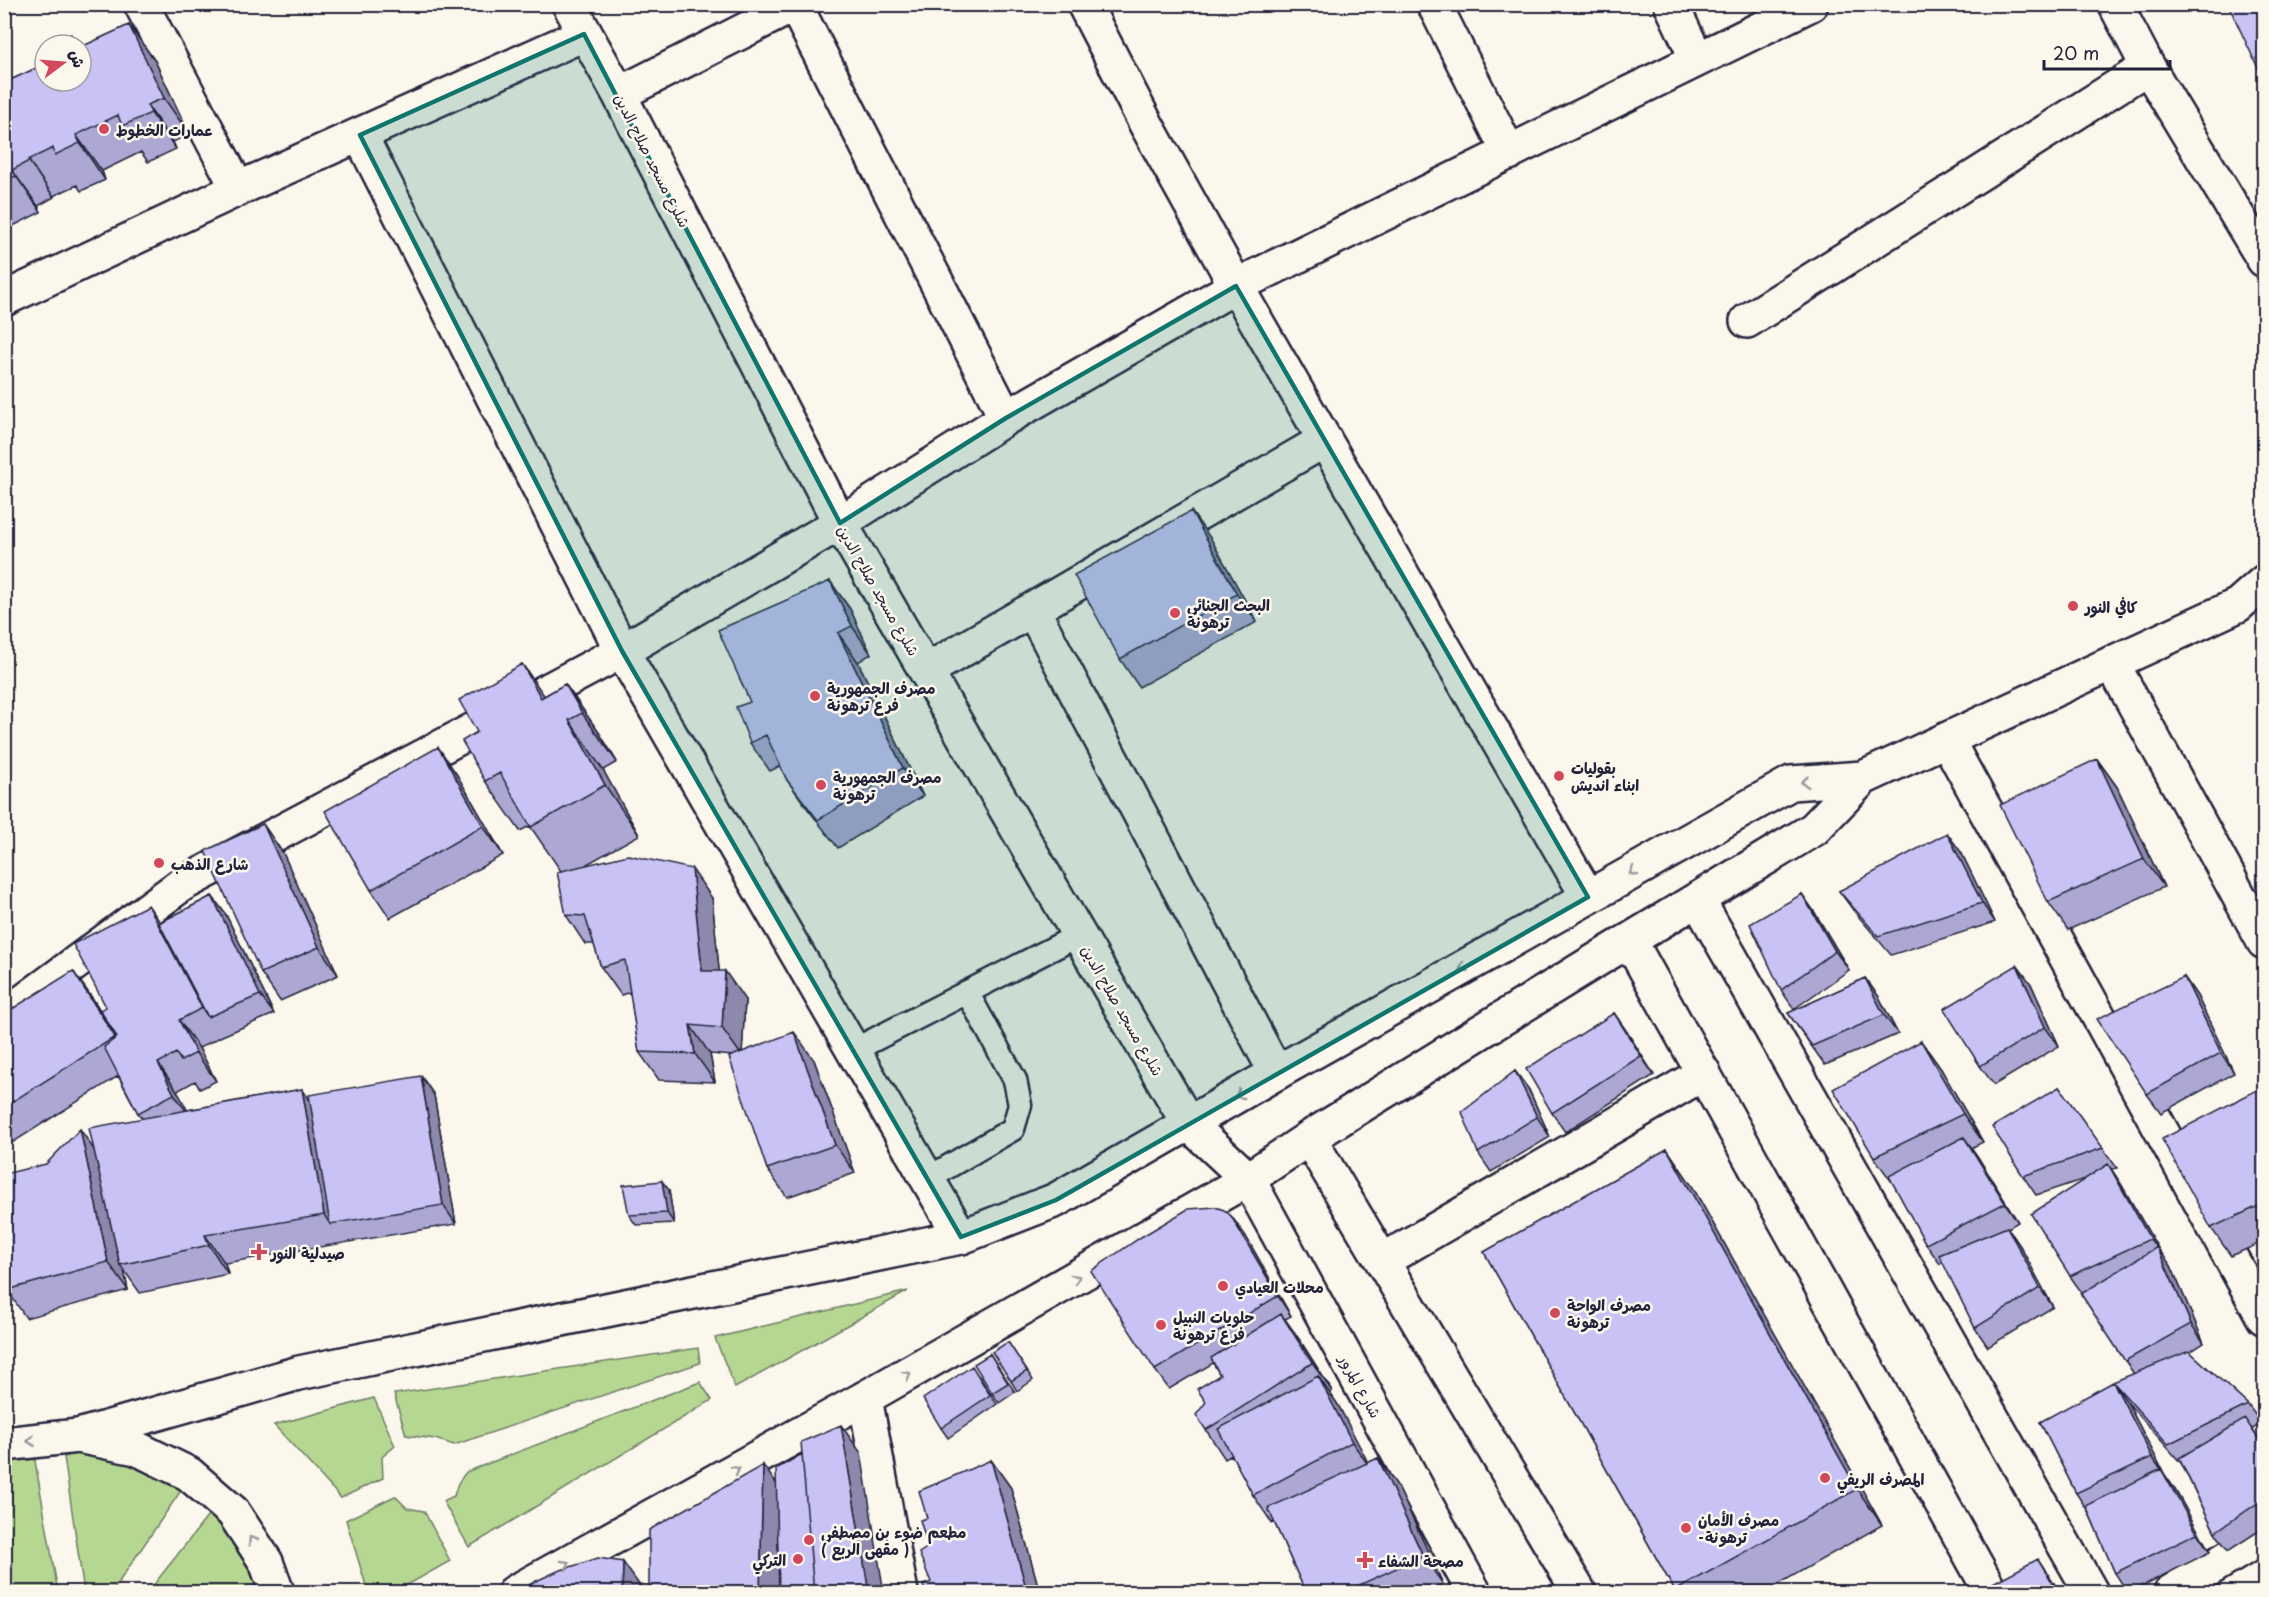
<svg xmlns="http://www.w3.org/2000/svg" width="2269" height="1597" font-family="'Playpen Sans','Playpen Sans Arabic',sans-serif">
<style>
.green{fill:#b6d791;stroke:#6c7c66;stroke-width:1.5}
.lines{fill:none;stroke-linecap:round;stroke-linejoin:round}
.service-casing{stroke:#22223b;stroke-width:27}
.minor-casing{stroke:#22223b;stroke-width:38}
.tertiary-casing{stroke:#22223b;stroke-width:38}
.trunk-casing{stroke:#22223b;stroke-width:38}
.service{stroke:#fbf7ec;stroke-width:22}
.minor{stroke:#fbf7ec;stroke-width:33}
.tertiary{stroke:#fbf7ec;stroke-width:33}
.trunk{stroke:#fbf7ec;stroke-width:33}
.wall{fill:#ada8d3;stroke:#22223b;stroke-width:1.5}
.shaded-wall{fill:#8d88ac;stroke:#22223b;stroke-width:1.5}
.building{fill:#c9c3f5;stroke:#22223b;stroke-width:1.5}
.oneway{stroke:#99979c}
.marked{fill:#0f766e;fill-opacity:0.2;stroke:#0f766e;stroke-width:4.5;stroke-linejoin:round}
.poi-dot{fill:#d1495b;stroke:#fbf7ec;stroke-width:2}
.labels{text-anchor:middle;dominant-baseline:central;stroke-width:5;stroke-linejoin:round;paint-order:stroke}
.poi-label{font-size:15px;font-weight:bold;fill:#22223b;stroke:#fbf7ec;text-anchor:start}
.street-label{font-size:15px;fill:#22223b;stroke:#fbf7ec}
</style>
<rect width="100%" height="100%" fill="#fbf7ec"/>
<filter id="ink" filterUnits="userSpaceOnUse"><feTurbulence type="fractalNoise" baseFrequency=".0167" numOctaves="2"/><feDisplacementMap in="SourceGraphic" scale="12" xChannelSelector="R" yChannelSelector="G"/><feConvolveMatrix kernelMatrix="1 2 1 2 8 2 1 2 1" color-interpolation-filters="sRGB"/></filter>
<g filter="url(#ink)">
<path class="green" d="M908,1291L735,1388L715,1338Z
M698,1348L700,1363L454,1445L435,1439L406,1435L394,1394Z
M700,1382L712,1400L469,1547L443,1501L454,1496L458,1483L466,1472Z
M374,1398L395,1446L382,1457L383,1478L341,1498L274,1425Z
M81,1452L126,1453L163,1474L180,1492L112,1592H84L64,1457Z
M34,1455L58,1592H5V1462Z
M395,1496L407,1508L424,1511L450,1561L395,1592H368L346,1520Z
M215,1507L272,1592H148Z"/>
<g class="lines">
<defs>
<path id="service" d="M852,1051L1079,935
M927,1179L1013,1129L1020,1105L1015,1080L967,992"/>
<path id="minor" d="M141,4L238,189
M569,4L619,94L840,523L1188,1123L1248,1179L1474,1592
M1084,4L1146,124L1236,286L1588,897
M1434,4L1509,153
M1671,4L1697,59
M619,94L796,4
M360,135L622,651L961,1237
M4,299L238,189L584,34
M1747,321L2148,67
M1006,418L1236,286L1811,4
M1033,610L1276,1073
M2112,663L2264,942
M926,671L1325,440
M1947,740L2264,1318
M1698,900L2091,1592
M1630,941L1991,1592
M4,1016L181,885L622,651L840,523L1006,418L795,5
M1309,1138L1579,1592
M1382,1261L1704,1073
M865,1398L901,1592
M2171,1592L2264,1536"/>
<path id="tertiary" d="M2115,4L2148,67L2264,260
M78,1436L299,1373L961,1237L1056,1200L1276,1073L1791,783L1863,778L2238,605L2264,582
M515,1592L865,1398L1248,1179L1309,1138L1590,964L1814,829L1863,778"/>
<path id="trunk" d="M4,1444L78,1436L136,1448L189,1474L233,1512L266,1562L277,1592
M518,1592L520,1589"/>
</defs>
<use href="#service" class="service-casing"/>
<use href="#minor" class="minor-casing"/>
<use href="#tertiary" class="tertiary-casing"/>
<use href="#trunk" class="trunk-casing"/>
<use href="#service" class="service"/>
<use href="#minor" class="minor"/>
<use href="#tertiary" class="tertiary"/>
<use href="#trunk" class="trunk"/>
</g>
<path class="wall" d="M129,25L155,61L189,134L173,142L176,149L148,162L141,152L102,171L105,180L81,191L77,185L53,196L54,197L38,206L41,212L13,226L6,217H4V83Z
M1211,539L1257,622L1139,687L1120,659Z
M830,581L850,609L871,654L858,662L923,796L838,848L807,808L787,780L780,766L770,771L750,743Z
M522,664L544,696L565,684L600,734L617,762L603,770L639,835L587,864L712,898L719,971L745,1000L742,1052L814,1060L855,1173L787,1197L767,1169L733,1056L710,1054L715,1082L659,1080L639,1052L630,992L621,995L601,967L594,944H585L566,915L561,871L530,826L520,831L485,781L477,732Z
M438,747L457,775L503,855L390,918L371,890Z
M2097,759L2117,787L2164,887L2068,930L2048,902Z
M1961,852L1995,922L1891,955L1853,910L1839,891Z
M283,853L338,975L280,1001L261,973Z
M1802,894L1815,913L1849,970L1794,1009L1781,990Z
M212,896L226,915L274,1014L222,1036L199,1048L216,1081L200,1089L195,1081L177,1091L187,1110L302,1089L309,1100L421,1076L434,1095L456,1224L225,1263L228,1274L140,1293L124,1270L128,1290L26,1318L7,1290L46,1164L94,1150L142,1118L138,1113L118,1076L4,1148V1014L93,999L117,1037L106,1007L160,922Z
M2184,977L2197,996L2234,1073L2161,1113L2147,1094Z
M1865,978L1879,997L1898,1034L1825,1065L1788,1013Z
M2031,984L2059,1046L1994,1085L1980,1066Z
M1614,1013L1627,1032L1654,1075L1565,1132L1552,1113Z
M1921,1041L1941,1069L1983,1142L1971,1148L2018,1222L2008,1228L2020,1246L2053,1307L1988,1347L1975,1328L1943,1262L1940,1264L1926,1244L1894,1185L1874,1157Z
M1515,1071L1529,1090L1550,1137L1491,1172L1478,1153Z
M2059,1087L2117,1168L2111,1169L2121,1184L2159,1250L2171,1266L2204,1343L2190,1352L2248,1405L2262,1424L2252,1429L2265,1448V1527L2228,1551L2215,1532L2181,1463L2127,1402L2165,1475L2174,1488L2210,1552L2128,1593L2115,1573L2088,1511L2076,1493L2040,1422L2134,1374L2081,1294L2082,1293L2070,1276L2087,1178L2036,1195L2023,1176Z
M2261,1088L2265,1093V1241L2231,1256L2211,1228Z
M1667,1149L1692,1186L1882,1525L1763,1593H1676L1484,1252Z
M669,1190L674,1223L636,1225L629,1215Z
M1231,1216L1245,1235L1291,1316L1285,1319L1301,1342L1332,1391L1330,1393L1338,1405L1368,1463L1378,1458L1398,1487L1443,1584L1424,1593H1306L1274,1522L1272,1523L1253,1495L1232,1455L1225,1459L1206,1430V1402L1220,1375L1213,1363L1169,1389L1155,1370Z
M1008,1342L1033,1380L1017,1391L1011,1381Z
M990,1354L1015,1392L999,1403L992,1393Z
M979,1376L997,1404L948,1438L941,1428Z
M991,1460L1011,1488L1040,1593H925L931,1582L928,1547L927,1518Z"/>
<path class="shaded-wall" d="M129,25L155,61L189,134L164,98Z
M147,105L173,142L176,149L151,113Z
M76,135L102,171L105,180L80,143Z
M28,160L53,196L54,197L29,161Z
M12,170L38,206L41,212L16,176Z
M1191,511L1211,539L1257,622L1237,594Z
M830,581L850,609L871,654L852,626Z
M838,633L858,662L923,796L903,768Z
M522,664L557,714L541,698Z
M565,684L600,734L617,762L582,713Z
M569,720L603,770L639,835L605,785Z
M438,747L457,775L503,855L483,826Z
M2097,759L2117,787L2164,887L2144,859Z
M263,824L283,853L338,975L319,947Z
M1947,833L1961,852L1995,922L1982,903Z
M692,869L712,898L722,999L702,971Z
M1802,894L1815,913L1849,970L1835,951Z
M212,896L226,915L274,1014L260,995Z
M148,905L168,933L208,1017L202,1008Z
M2017,965L2031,984L2059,1046L2045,1027Z
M73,971L93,999L134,1066L115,1037Z
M725,971L745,1000L742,1056L722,1028Z
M2184,977L2197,996L2234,1073L2221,1053Z
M1865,978L1879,997L1898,1034L1884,1015Z
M1614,1013L1627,1032L1654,1075L1641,1056Z
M179,1020L199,1048L216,1081L196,1053Z
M690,1025L710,1054L715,1082L695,1054Z
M794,1032L814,1060L855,1173L835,1145Z
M1921,1041L1941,1069L1983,1142L1963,1114Z
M158,1063L177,1091L194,1122L174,1094Z
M1515,1071L1529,1090L1550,1137L1537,1117Z
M421,1076L434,1095L456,1224L443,1205Z
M302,1089L322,1117L330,1224L324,1215Z
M80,1129L99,1157L120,1265L124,1270L128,1290L108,1262Z
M1964,1137L1978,1157L2018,1222L2005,1203Z
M1667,1149L1692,1186L1882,1525L1857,1489Z
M2108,1164L2121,1184L2159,1250L2171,1266L2204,1343L2191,1324L2159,1251L2150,1239Z
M662,1181L669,1190L674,1223L667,1213Z
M1231,1216L1245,1235L1291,1316L1278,1296Z
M2007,1227L2020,1246L2053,1307L2040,1288Z
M205,1235L225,1263L228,1274L209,1245Z
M1281,1314L1301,1342L1332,1391L1312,1363Z
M1318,1376L1338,1405L1372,1470L1352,1442Z
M2113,1382L2127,1402L2165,1475L2174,1488L2210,1552L2197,1533L2162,1471L2152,1457Z
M841,1425L861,1453L884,1593H869Z
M1378,1458L1398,1487L1443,1584L1423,1556Z
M991,1460L1011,1488L1040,1593H1031L1025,1584Z
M763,1465L783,1493L780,1593H760Z
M2038,1559L2061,1593H2059Z
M623,1562L645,1593H622Z"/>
<path class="building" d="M2228,4H2265V83Z
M129,25L164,98L147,105L151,113L122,126L118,115L76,135L80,143L55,155L53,148L28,160L29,161L12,170L16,176L4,181V83L45,64V81H81V47Z
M71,34L76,45H49Z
M1191,511L1237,594L1120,659L1074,575Z
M830,581L852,626L838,633L903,768L818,820L787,780L766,735L750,743L736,707L750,702L718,630Z
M522,664L541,698L565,684L582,713L569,720L605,785L531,827L500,773L485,781L462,741L477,732L459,700Z
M438,747L483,826L371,890L325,811Z
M2097,759L2144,859L2048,902L2000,805Z
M263,824L319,947L261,973L205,851Z
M1947,833L1982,903L1878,936L1839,891Z
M628,855L692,869L702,971H725L722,1028L690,1025L695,1054L639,1052L625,960L601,967L585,916L566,915L557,872Z
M1802,894L1835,951L1781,990L1750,924Z
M212,896L260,995L208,1017L159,923Z
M148,905L202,1008L179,1020L196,1053L181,1061L176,1053L158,1063L174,1094L138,1113L104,1047L117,1037L100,1010L106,1007L73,944Z
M2017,965L2045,1027L1980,1066L1944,1009Z
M73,971L115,1037L4,1107V1014Z
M2184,977L2221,1053L2147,1094L2097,1019Z
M1865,978L1884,1015L1812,1046L1788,1013Z
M1614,1013L1641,1056L1552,1113L1526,1069Z
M794,1032L835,1145L767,1169L729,1057Z
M1921,1041L1963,1114L1874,1157L1833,1089Z
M1515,1071L1537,1117L1478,1153L1462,1112Z
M421,1076L443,1205L330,1224L309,1095Z
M2059,1087L2103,1148L2023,1176L1992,1127Z
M2261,1088L2265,1095V1203L2211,1228L2162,1139Z
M302,1089L324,1215L205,1235L209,1245L120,1265L89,1128Z
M80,1129L108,1262L7,1290L4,1281V1174L46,1164Z
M1964,1137L2005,1203L1926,1244L1889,1176Z
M1667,1149L1857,1489L1675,1591L1484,1252Z
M2108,1164L2150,1239L2070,1276L2031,1214Z
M662,1181L667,1213L629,1215L623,1185Z
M1215,1207L1224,1210L1231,1216L1278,1296L1155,1370L1091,1271L1141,1237L1188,1209Z
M2007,1227L2040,1288L1975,1328L1939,1255Z
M2157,1247L2191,1324L2125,1361L2081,1294Z
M1281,1314L1312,1363L1206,1430L1196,1415L1206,1402L1197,1389L1220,1375L1211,1358Z
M1008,1342L1027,1371L1011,1381L992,1352Z
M2189,1351L2248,1405L2168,1444L2113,1382L2152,1457L2076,1493L2040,1422L2113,1382Z
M990,1354L1008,1383L992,1393L974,1364Z
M972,1366L990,1395L941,1428L923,1399Z
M1318,1376L1352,1442L1253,1495L1218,1429Z
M2245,1419L2265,1449V1498L2215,1532L2179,1458Z
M841,1425L869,1593H814L801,1442Z
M802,1454L814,1593H779L776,1469Z
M1378,1458L1423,1556L1342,1593H1306L1268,1508Z
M991,1460L1025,1584L1002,1593H925L923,1585L931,1582L919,1553L928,1547L920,1520L927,1518L919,1491Z
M763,1465L760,1593H649V1530Z
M2161,1469L2197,1533L2115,1573L2086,1506Z
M598,1558L623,1562L622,1593H517L534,1582L558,1571Z
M2038,1559L2059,1593H1974Z"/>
<defs><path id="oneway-chevron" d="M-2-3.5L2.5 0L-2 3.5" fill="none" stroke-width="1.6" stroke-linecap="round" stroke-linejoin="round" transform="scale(1.5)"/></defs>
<g class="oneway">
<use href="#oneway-chevron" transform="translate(1805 782) rotate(176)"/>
<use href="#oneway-chevron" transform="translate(1633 872) rotate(151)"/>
<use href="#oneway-chevron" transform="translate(1463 968) rotate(151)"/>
<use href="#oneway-chevron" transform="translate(1239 1095) rotate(150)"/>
<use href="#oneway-chevron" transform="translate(1076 1278) rotate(-30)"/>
<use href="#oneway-chevron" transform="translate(907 1375) rotate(-30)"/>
<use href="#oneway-chevron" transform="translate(31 1441) rotate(173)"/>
<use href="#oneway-chevron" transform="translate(736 1470) rotate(-29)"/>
<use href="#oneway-chevron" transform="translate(252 1540) rotate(-124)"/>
<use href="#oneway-chevron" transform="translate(566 1564) rotate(-29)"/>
</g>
</g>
<path class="marked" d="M584,34L840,523L1006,418L1236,286L1588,897L1056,1200L961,1237L622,651L360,135Z"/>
<g class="poi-dot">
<circle cx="104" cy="129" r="6"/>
<circle cx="2073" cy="606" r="6"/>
<circle cx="1175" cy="613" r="6"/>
<circle cx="815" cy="696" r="6"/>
<circle cx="1559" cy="776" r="6"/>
<circle cx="821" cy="785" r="6"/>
<circle cx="159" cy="863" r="6"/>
<path d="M256 1243h6v6h6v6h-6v6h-6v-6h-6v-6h6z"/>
<circle cx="1223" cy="1286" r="6"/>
<circle cx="1555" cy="1313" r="6"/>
<circle cx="1161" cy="1325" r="6"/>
<circle cx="1825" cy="1478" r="6"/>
<circle cx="1686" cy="1528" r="6"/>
<circle cx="809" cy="1540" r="6"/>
<circle cx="798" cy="1559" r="6"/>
<path d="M1362 1551h6v6h6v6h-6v6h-6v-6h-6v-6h6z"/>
</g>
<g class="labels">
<g class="poi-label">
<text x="116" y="129">عمارات الخطوط</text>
<text x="1187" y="604">البحث الجنائي<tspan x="1187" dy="17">ترهونة</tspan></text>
<text x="2085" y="606">كافي النور</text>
<text x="827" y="687">مصرف الجمهورية<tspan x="827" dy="17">فرع ترهونة</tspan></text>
<text x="1571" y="767">بقوليات<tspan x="1571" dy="17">ابناء انديش</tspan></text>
<text x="833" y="776">مصرف الجمهورية<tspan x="833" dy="17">ترهونة</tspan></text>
<text x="171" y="863">شارع الذهب</text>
<text x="271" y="1252">صيدلية النور</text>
<text x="1235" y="1286">محلات العيادي</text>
<text x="1567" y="1304">مصرف الواحة<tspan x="1567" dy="17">ترهونة</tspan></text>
<text x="1173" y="1316">حلويات النبيل<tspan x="1173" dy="17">فرع ترهونة</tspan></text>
<text x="1837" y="1478">المصرف الريفي</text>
<text x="1698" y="1519">مصرف الأمان<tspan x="1698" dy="17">-ترهونة</tspan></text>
<text x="821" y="1531">مطعم ضوء بن مصطفى<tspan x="821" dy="17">( مقهى الربع )</tspan></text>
<text x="786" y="1559" text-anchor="end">التركي</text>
<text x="1378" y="1560">مصحة الشفاء</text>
</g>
<g class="street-label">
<text transform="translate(653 160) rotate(63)">شلرع مسجد صلاح الدين</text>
<text transform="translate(879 590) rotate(60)">شلرع مسجد صلاح الدين</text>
<text transform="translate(1123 1010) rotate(60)">شلرع مسجد صلاح الدين</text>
<text transform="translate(1361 1386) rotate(61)">شارع المرور</text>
</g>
</g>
<rect width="2269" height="1597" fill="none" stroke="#fbf7ec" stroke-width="24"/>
<rect x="12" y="12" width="2245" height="1573" fill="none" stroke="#22223b" stroke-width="2" filter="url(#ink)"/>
<g transform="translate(63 63) rotate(74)"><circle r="28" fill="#fbf7ec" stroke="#a4a2a5" stroke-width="1.5"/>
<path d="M0-4.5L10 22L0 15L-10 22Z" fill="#d1495b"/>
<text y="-9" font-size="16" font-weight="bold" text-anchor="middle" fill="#22223b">ش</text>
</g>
<path d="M2044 60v9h126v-9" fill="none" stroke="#22223b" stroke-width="3"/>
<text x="2053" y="60" font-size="18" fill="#22223b" stroke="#fbf7ec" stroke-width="4.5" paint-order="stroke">20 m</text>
</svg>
